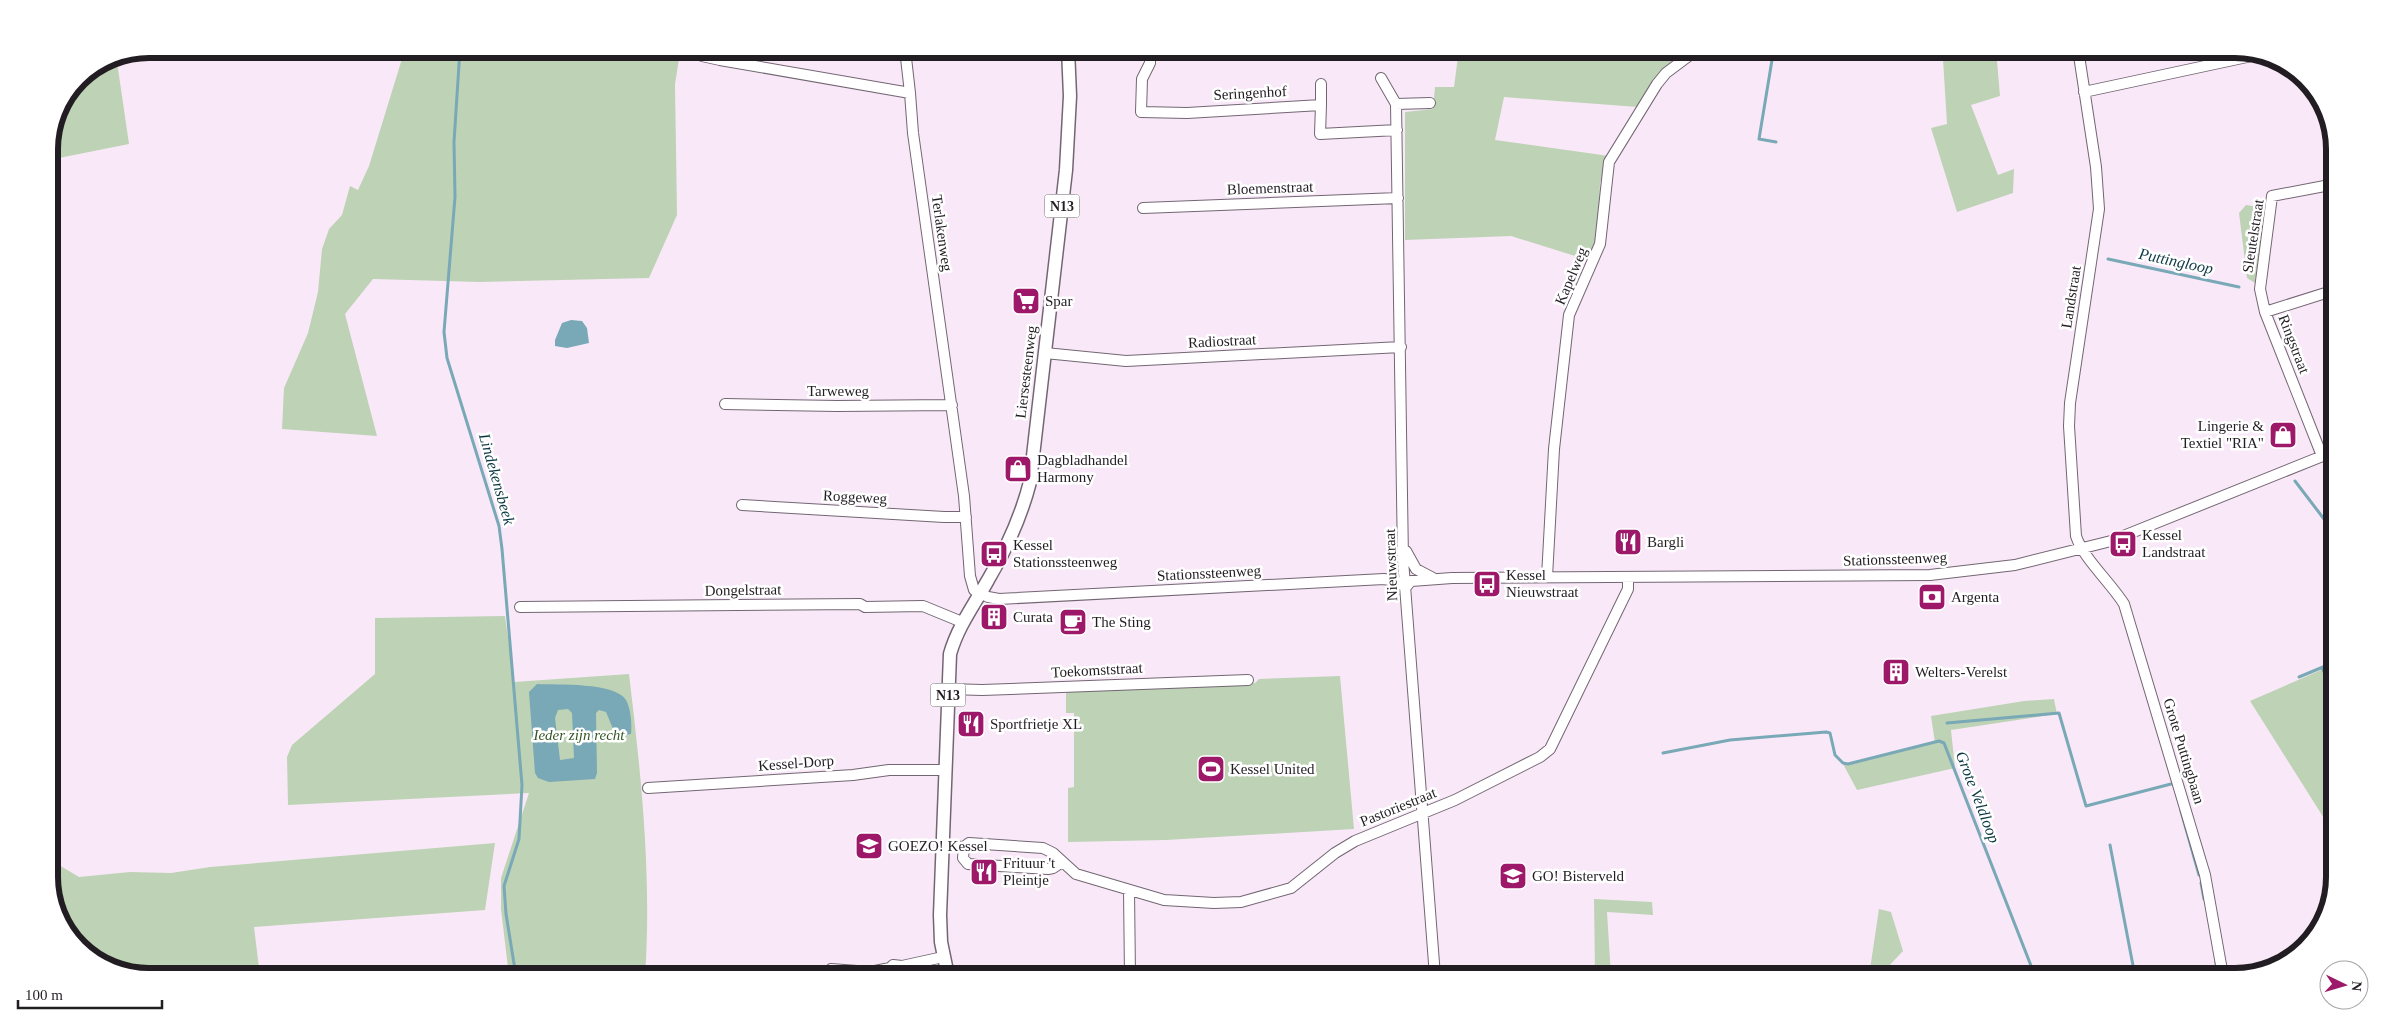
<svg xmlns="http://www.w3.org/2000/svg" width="2384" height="1025" font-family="'Times New Roman',serif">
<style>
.green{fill:#bed2b6}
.water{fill:#79a8b6;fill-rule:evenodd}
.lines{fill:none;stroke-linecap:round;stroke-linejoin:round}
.stream{stroke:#79a8b6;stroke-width:3}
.minor-casing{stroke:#736673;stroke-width:12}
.major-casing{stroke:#736673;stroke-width:15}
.minor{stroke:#fff;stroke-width:10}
.major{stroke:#fff;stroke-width:12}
.labels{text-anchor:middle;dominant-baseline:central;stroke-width:5;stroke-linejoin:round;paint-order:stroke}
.shield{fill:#fff;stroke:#646164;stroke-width:1}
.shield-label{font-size:14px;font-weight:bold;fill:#221d22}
.street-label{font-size:15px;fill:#221d22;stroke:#fff}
.poi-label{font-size:15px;fill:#221d22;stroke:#fff;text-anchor:start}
.park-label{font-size:15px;font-style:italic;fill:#345626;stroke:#fff}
.water-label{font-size:16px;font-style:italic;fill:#0a3742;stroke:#fff}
.rim{fill:none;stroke:#221d22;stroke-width:6}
</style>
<rect width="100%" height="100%" fill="#f9e9f8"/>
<path class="green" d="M405,49H678L679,59L675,84L677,215L649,278L480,282L373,279L345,314L377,436L282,429L284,388L308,333L318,292L322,249L329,229L342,215L350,186L358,190L369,166Z
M1459,49H1690L1657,75L1638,107L1504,97L1495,140L1609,156L1600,183L1598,233L1591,261L1511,236L1405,240V112L1433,109L1435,87H1454Z
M1953,49H1996L2000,96L1971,105L1998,175L2014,169L2013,193L1957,212L1931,128L1947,124L1943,59L1954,56Z
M116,55L129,144L49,160C49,131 57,100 78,78C87,69 100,63 111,56Z
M2246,205L2259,207L2264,215L2255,283L2247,278L2239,213Z
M505,616L514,682L629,674C641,774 652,875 645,976H509L501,909V878L529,793L288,805L287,757L292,745L375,674V618Z
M2335,664V821L2327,823L2250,701Z
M1340,676L1354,829L1166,840L1068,842V788L1074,787V713H1066V689L1255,683L1259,679Z
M2054,699L2057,714L1951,730L1955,768L1857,790L1843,764L1935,743L1931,716L2024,701Z
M495,843L485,910L254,927L260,976H149L111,969L69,937L49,883V859L79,877L130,872L171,873L210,867Z
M1594,899L1652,902L1653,915L1607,912L1611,976H1595Z
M1879,909L1891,912L1903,951L1887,968L1889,976H1869Z
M497,967L500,976H413Z"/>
<path class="water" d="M571,320L582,321L587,328L589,343L567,348L555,346V340L562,323Z
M537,684C557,685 615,682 626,700C631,709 632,725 631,734L616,736L606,712L599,710L596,713L597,773L595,779L549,782L538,778L535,773L529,692ZM568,709L572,713L574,758L560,760L555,718L558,710Z"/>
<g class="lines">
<path class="stream" d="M460,49L454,142L455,197L444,332L447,358L499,526L502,549L522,785L519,839L504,886L506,914L516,976
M1832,49L1838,54
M1776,142L1759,139L1772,60L1786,49
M2108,259L2239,287
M2295,481L2324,519L2335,539
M2322,668L2335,692
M2299,677L2335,662
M1947,723L2059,713L2086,806L2171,784
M1663,753L1730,740L1826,732L1830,733L1835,755L1843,763L1848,764L1939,741L1944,743L2035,976
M2181,811L2199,875
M2110,845L2135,976
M2201,883L2204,899
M2205,976L2217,975L2216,962"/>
<defs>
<path id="minor" d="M694,49L702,56L720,60L910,93L913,133L964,496L970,576L974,590L988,597L999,599L1384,579L1395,581L1406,587
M905,49L910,93
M1150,49V63L1142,79L1141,112L1187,113L1321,105L1320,134L1397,130
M2078,49L2096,167L2099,209L2070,403L2069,426L2076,536C2083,558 2111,583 2124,604L2205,875L2223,976
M1381,78L1396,104L1403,560L1435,976
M1321,84V105
M2084,92L2261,54
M1396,104L1430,103
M1143,208L1398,198
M2265,312L2260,289L2272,196L2335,184
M1045,353L1126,361L1401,347
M725,404L837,406L952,405
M2322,456L2265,312L2335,290
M742,505L944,517H966
M1406,551L1416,569L1433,578
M1547,577L1554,449L1569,315L1600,244L1609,162L1657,84L1666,73L1698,49
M1406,587L1411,581L1452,578L1930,575L2015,565L2111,541L2335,451
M520,607L860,604L865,607L923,606L962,622
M948,689L982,690L1248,680
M648,788L853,775L889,770H945
M942,846L964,847L969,843L1043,848L1053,853L1076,874L1164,900L1214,903L1241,902L1291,888L1335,853L1355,841L1455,800L1540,757L1550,749L1628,589V578
M964,847L963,858L968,864L1048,869L1053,868L1062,862
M1129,890L1130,976
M831,969L870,972L890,968L893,965L902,966L943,957"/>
<path id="major" d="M948,976L941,942L940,915L950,654C958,626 974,605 988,580C1007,548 1021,517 1030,482L1066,170L1070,96L1068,49"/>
</defs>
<use href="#minor" class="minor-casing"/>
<use href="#major" class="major-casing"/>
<use href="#minor" class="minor"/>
<use href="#major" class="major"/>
</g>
<defs>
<symbol id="supermarket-square" viewBox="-11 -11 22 22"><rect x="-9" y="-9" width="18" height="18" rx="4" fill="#9d1869" stroke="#fff"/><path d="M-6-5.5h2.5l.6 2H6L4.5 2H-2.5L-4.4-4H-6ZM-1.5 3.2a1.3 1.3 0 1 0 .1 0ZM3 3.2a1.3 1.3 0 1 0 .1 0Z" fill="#fff"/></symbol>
<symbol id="shop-square" viewBox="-11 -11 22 22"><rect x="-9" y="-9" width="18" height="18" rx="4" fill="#9d1869" stroke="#fff"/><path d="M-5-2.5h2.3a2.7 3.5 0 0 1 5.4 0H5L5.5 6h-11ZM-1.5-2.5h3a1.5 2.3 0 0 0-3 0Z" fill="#fff"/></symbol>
<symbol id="restaurant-square" viewBox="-11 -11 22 22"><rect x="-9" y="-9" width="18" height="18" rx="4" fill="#9d1869" stroke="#fff"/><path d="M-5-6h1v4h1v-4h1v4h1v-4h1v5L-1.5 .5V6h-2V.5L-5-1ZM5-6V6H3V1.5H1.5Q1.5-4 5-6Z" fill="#fff"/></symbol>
<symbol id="bus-square" viewBox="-11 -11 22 22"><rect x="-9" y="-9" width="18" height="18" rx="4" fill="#9d1869" stroke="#fff"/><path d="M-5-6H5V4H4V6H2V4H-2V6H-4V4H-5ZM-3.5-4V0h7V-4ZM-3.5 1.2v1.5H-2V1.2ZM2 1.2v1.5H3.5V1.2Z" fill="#fff"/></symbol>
<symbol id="bank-square" viewBox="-11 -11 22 22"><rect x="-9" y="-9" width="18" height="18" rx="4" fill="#9d1869" stroke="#fff"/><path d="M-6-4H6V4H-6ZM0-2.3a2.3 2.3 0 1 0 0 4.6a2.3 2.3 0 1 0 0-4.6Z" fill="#fff"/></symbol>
<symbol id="building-square" viewBox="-11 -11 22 22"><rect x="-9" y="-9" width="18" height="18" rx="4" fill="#9d1869" stroke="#fff"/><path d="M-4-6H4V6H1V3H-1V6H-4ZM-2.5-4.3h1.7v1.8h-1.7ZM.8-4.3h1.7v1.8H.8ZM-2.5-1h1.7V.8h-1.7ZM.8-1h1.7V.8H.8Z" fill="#fff"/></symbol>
<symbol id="cafe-square" viewBox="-11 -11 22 22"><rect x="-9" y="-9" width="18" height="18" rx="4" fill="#9d1869" stroke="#fff"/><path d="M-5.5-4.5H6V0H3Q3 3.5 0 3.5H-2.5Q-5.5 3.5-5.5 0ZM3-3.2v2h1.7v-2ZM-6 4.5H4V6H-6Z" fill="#fff"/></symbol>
<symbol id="stadium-square" viewBox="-11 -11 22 22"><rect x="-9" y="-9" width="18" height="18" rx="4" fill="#9d1869" stroke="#fff"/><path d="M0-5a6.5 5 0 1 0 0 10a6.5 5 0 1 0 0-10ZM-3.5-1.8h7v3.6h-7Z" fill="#fff"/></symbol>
<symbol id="school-square" viewBox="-11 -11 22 22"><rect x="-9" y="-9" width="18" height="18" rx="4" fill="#9d1869" stroke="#fff"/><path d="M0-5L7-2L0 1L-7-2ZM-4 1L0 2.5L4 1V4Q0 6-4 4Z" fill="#fff"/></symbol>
</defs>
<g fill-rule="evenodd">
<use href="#supermarket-square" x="1010" y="285" width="32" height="32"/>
<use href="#shop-square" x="2267" y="419" width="32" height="32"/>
<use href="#shop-square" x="1002" y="453" width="32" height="32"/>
<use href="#restaurant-square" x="1612" y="526" width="32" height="32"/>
<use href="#bus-square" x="2107" y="528" width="32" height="32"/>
<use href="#bus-square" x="978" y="538" width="32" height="32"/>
<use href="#bus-square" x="1471" y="568" width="32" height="32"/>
<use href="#bank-square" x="1916" y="581" width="32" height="32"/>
<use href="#building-square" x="978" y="601" width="32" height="32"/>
<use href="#cafe-square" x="1057" y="606" width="32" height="32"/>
<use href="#building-square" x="1880" y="656" width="32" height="32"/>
<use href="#restaurant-square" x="955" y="708" width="32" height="32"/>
<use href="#stadium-square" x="1195" y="753" width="32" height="32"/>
<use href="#school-square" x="853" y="830" width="32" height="32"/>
<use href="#restaurant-square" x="968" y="856" width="32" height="32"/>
<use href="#school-square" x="1497" y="860" width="32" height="32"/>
</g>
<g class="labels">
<g class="shield">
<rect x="1044.5" y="194.5" width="35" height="23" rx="4"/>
<rect x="930.5" y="683.5" width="35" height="23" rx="4"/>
</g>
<g class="shield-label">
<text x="1062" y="206">N13</text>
<text x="948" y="695">N13</text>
</g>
<g class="street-label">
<text transform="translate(1250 93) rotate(-3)">Seringenhof</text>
<text transform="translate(1270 188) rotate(-2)">Bloemenstraat</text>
<text transform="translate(942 233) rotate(82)">Terlakenweg</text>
<text transform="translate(2253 236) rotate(-81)">Sleutelstraat</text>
<text transform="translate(1571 276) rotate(-67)">Kapelweg</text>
<text transform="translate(2071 297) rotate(-81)">Landstraat</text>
<text transform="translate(1222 341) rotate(-3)">Radiostraat</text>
<text transform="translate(2294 344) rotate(69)">Ringstraat</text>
<text transform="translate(1026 372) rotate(-83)">Liersesteenweg</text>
<text x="838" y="391">Tarweweg</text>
<text transform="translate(855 497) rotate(3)">Roggeweg</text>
<text transform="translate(1895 559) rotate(-2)">Stationssteenweg</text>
<text transform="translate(1391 565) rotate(-92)">Nieuwstraat</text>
<text transform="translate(1209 573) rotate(-3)">Stationssteenweg</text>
<text transform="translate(743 590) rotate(-1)">Dongelstraat</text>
<text transform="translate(1097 670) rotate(-3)">Toekomststraat</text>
<text transform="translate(2184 751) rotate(73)">Grote Puttingbaan</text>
<text transform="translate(796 763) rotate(-4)">Kessel-Dorp</text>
<text transform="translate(1398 807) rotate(-22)">Pastoriestraat</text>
</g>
<g class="poi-label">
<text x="1045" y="301">Spar</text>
<text x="2264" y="426" text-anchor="end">Lingerie &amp;<tspan x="2264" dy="17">Textiel "RIA"</tspan></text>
<text x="1037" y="460">Dagbladhandel<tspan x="1037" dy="17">Harmony</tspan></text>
<text x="2142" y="535">Kessel<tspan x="2142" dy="17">Landstraat</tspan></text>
<text x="1647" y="542">Bargli</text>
<text x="1013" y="545">Kessel<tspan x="1013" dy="17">Stationssteenweg</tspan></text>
<text x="1506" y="575">Kessel<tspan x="1506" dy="17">Nieuwstraat</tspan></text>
<text x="1951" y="597">Argenta</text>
<text x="1013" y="617">Curata</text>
<text x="1092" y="622">The Sting</text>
<text x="1915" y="672">Welters-Verelst</text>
<text x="990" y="724">Sportfrietje XL</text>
<text x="1230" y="769">Kessel United</text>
<text x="888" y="846">GOEZO! Kessel</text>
<text x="1003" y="863">Frituur 't<tspan x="1003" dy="17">Pleintje</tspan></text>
<text x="1532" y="876">GO! Bisterveld</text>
</g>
<g class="park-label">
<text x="579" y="735">Ieder zijn recht</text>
</g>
<g class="water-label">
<text transform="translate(2176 261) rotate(12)">Puttingloop</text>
<text transform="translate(497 479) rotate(74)">Lindekensbeek</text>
<text transform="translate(1978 797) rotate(69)">Grote Veldloop</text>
</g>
</g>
<path d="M0 0H2384V1025H0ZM149 58H2235A91 91 0 0 1 2326 149V877A91 91 0 0 1 2235 968H149A91 91 0 0 1 58 877V149A91 91 0 0 1 149 58Z" fill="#fff" fill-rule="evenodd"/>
<path class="rim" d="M149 58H2235A91 91 0 0 1 2326 149V877A91 91 0 0 1 2235 968H149A91 91 0 0 1 58 877V149A91 91 0 0 1 149 58Z"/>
<g transform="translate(2344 985) rotate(95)"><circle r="24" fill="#ffffff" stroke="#a7a5a7"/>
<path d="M0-4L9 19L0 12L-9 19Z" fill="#9d1869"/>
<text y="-8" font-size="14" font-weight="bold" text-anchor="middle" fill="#221d22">N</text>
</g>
<path d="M18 1000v8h144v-8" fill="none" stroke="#221d22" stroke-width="2.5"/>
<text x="25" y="1000" font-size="15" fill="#221d22" stroke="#ffffff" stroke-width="4" paint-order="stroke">100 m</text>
</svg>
